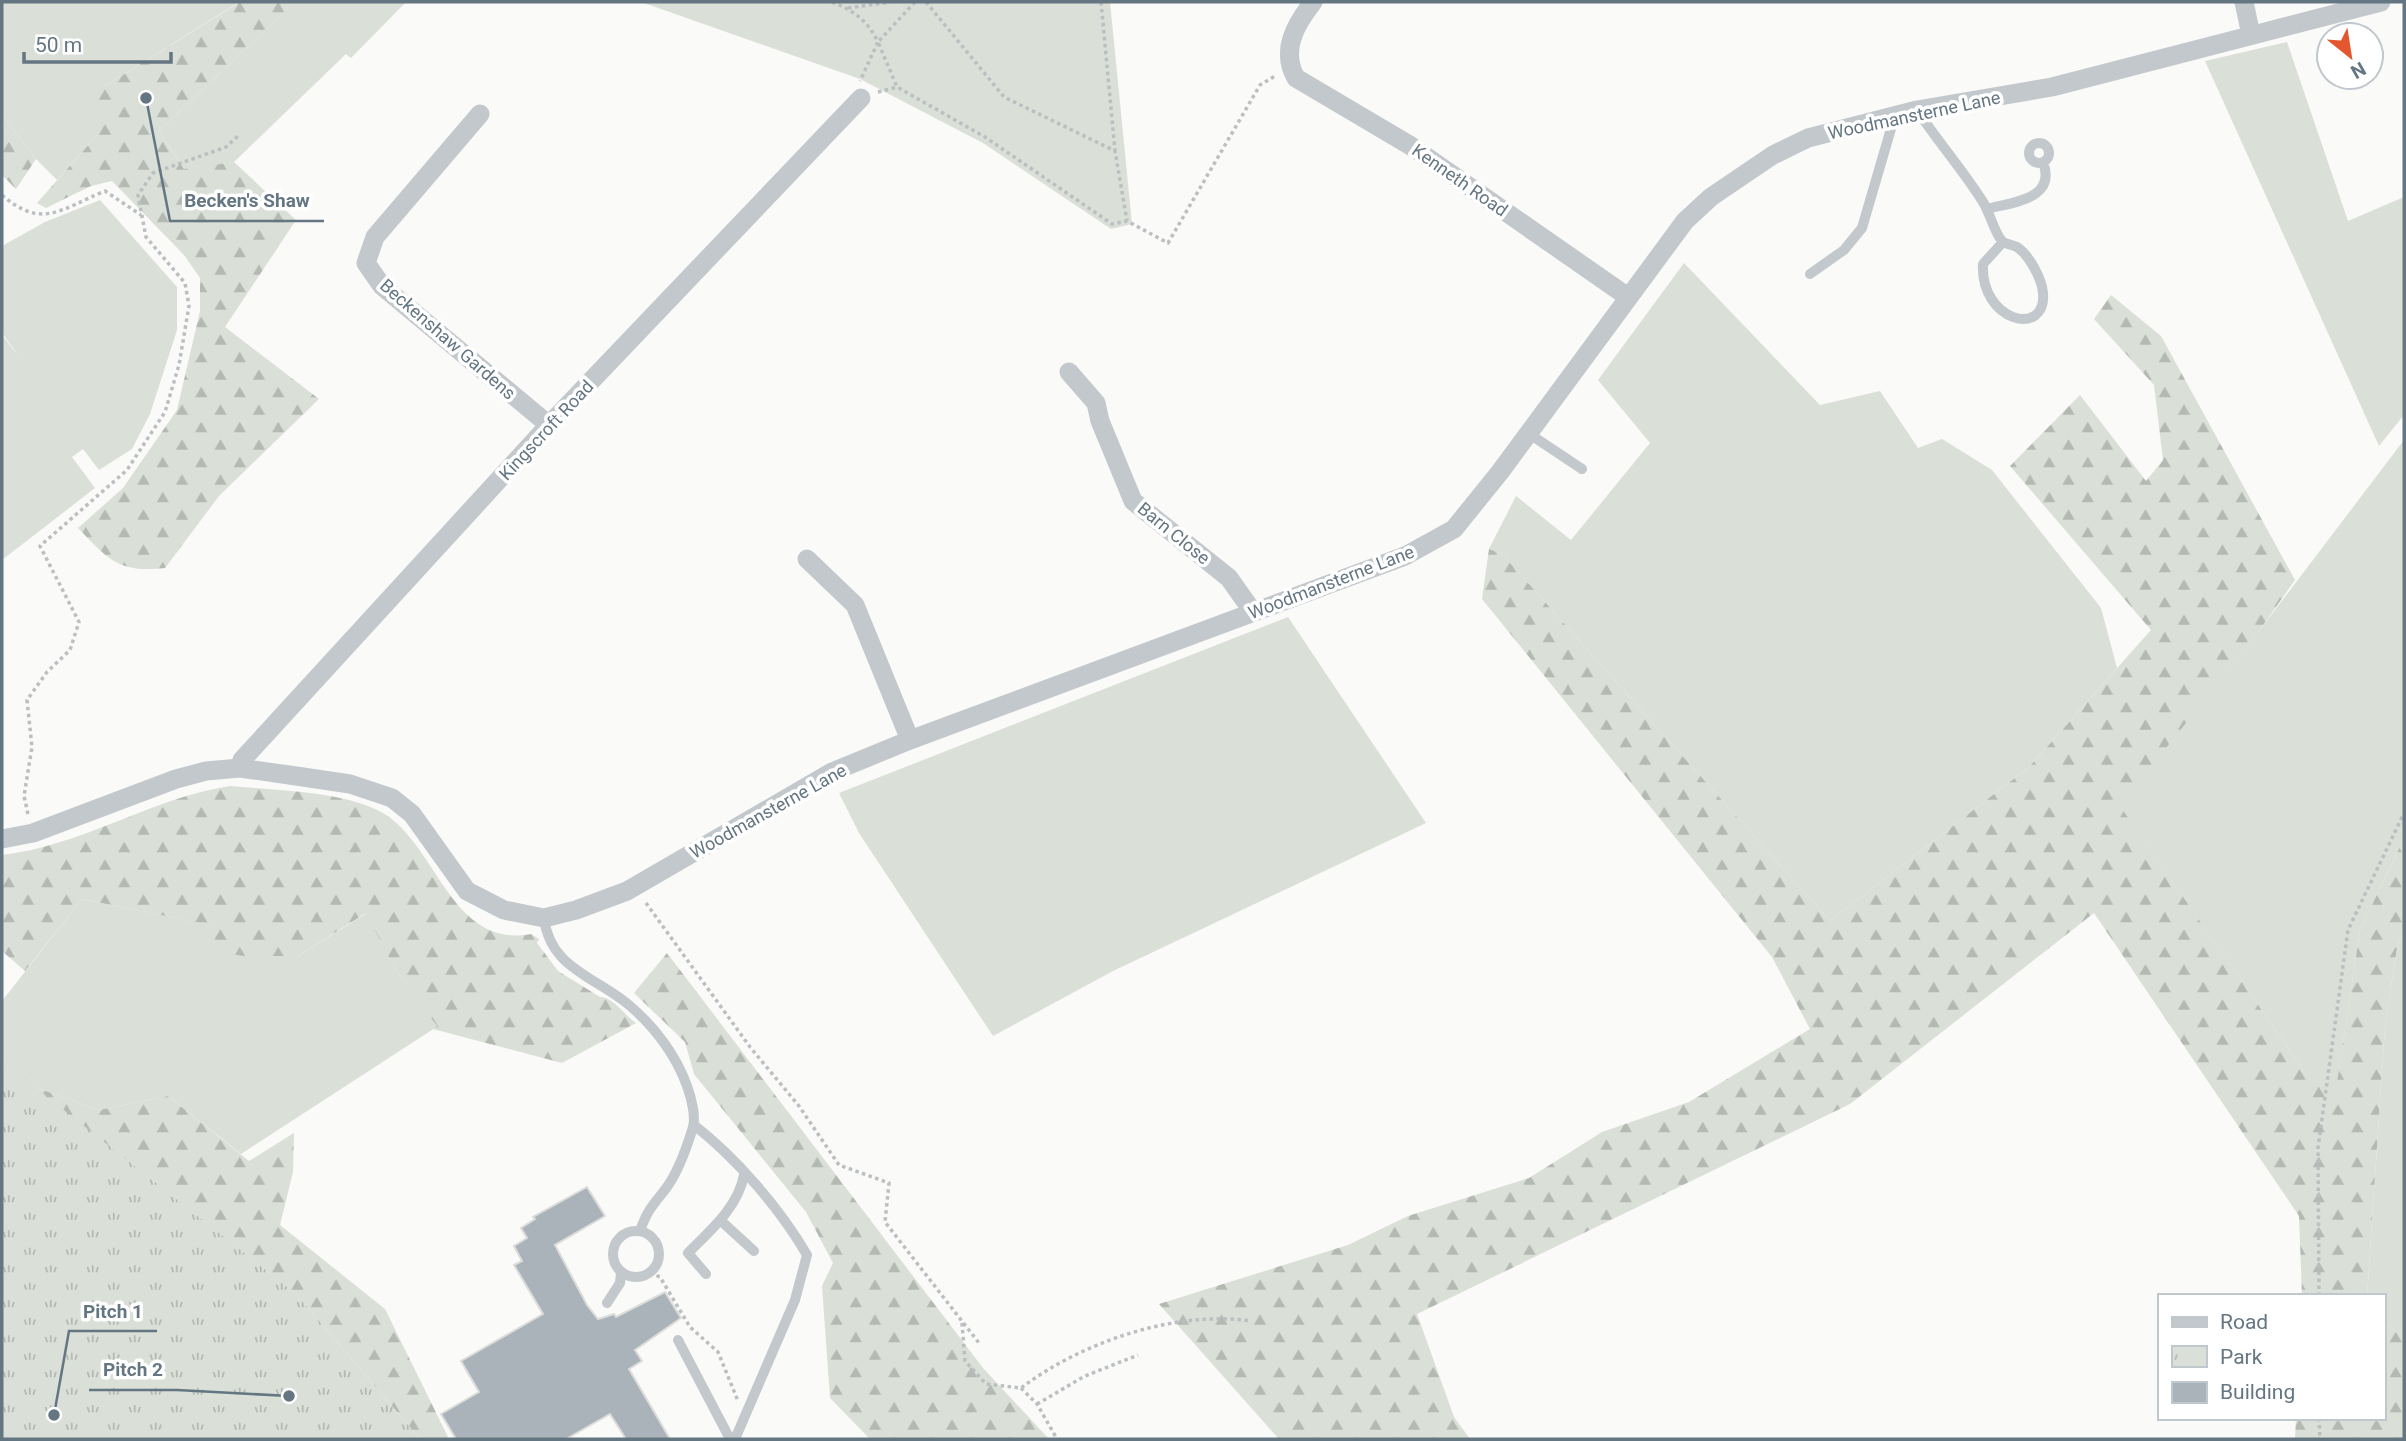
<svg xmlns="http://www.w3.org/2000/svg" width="2406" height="1441" font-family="Roboto,sans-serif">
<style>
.grass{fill:#dadfd7}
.forest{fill:url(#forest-firs)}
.park{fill:url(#park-tufts)}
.building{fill:#aab3b9;stroke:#dcdcda;stroke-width:2}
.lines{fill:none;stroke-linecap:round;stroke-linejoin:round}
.path{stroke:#bbbfc2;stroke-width:3.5;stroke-dasharray:3.5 3.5;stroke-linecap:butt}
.lane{stroke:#c3c8cc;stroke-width:10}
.street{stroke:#c3c8cc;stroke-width:19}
.labels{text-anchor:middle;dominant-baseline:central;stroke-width:7;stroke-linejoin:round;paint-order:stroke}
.street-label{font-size:18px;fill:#657683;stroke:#fff}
.leader{fill:none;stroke:#657683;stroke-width:2.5}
.callout-dot{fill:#657683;stroke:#fff;stroke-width:2.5}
.callout-label{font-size:19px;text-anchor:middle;font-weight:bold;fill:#657683;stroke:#fff;stroke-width:7;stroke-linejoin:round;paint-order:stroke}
</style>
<defs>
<pattern id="forest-firs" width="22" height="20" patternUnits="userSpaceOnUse" patternTransform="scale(1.75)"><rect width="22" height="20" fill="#dadfd7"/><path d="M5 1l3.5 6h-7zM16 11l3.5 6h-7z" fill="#b4b9b4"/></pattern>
<pattern id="park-tufts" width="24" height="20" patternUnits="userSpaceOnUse" patternTransform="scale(1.75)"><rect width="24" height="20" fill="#dadfd7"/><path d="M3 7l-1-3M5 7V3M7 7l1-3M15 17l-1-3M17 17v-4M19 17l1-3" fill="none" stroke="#b4b9b4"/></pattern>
</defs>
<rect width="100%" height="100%" fill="#fafaf8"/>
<path class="grass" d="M2,2H239L105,86L98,134L57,180L36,159L2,115Z
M295,2H406L351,58L346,54L234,162L185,170L159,131Z
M641,2H1110L1132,224L1111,229L983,143L860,79Z
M2287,42L2348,221L2404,197V415L2379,446L2205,61Z
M100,200L177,287V330L150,414L132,449L99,470L83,449L72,457L95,488L2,560V335L19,357L2,333V246L45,222Z
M1684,263L1820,405L1880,391L1918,448L1942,439L1992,470L2101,608L2117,668L2029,767L1830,921L1502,554L1489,549L1516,496L1571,540L1650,443L1598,380Z
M2404,440V838L2360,930L2337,1083L2311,1081L2119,805L2259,631Z
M1288,617L1426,823L1113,971L993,1036L859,833L839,793Z
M82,899L215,926L298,956L367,913L395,969L438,1026L241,1154L168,1096L99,1110L32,1086L2,1061V1001Z
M2404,930V1338L2383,1322V1296H2367L2385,1026L2397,948Z"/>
<path class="forest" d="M240,2H295L159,131L184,169L234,162L296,220L225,327L319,399L219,496L165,568C118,573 109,560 78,528L123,488L177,410L200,311V278L184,255L112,181L91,186L46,208L37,203L98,134L90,111L105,86Z
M2,115L36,159L16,189L2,175Z
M2111,295L2161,336L2295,580L2259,631L2120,806L2311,1081L2337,1082L2360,930L2404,838V930L2397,948L2385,1026L2367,1296H2302L2299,1216L2094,913L1850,1104L1417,1314L1454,1417L1470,1439H1279L1159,1304L1348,1245L1408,1216L1529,1178L1602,1132L1689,1102L1810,1029L1772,957L1482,599L1489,549L1502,554L1830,921L2029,767L2151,630L2010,466L2080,395L2146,481L2163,460L2154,385L2094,319Z
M230,786C273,790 346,791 383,813C438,846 451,949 531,934L539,939L537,943L558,971L600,997C613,997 623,1014 636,1023L562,1063L433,1029L437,1026L395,969L366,913L298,956H243L210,950L214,926L82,899L25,971L2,951V855C82,846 151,798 230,786Z
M667,953L983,1368L1049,1439H870L830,1398L822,1286L833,1263L806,1212L694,1074L685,1042L634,993Z
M32,1086L99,1110L168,1096L249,1161L294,1133L293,1172L280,1225L385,1309L449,1439H420L296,1294Z
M2383,1322L2404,1338V1439H2295L2296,1418H2383Z"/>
<path class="park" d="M2,1061L296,1294L420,1439H2Z"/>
<path class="building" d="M587,1187L605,1216L555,1245L587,1305L598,1319L614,1314L616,1317L665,1292L681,1318L635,1350L642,1361L629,1369L670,1439H626L610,1414L566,1439H456L441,1414L479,1392L461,1361L543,1314L514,1265L522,1261L514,1246L527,1238L521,1228L535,1219L533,1217Z"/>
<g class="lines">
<path class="path" d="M832,2C853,10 868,21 878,42L860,81
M915,2L878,42L897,87L985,137L1112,224L1127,221L1168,243L1260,85L1275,76
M926,2L1004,97L1115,151L1127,221
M1101,2L1115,151
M848,8L891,2
M878,92L897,87
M2,195C42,230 61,209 105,191L141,215
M28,814L24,796L32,747L27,700L47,672L70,650L79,622L40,546L127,470L165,412L179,365L189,306L185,283L146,237L138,195L153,173L226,147L239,135
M646,903L750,1047L799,1106L839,1165L889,1183L885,1222L979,1343
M650,1273L660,1277L690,1327L718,1352L738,1401
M2319,1296L2318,1148L2348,930L2404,813
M962,1323L965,1361L986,1384L1021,1388C1082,1342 1175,1310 1251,1321
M1021,1388L1037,1404L1057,1439
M1037,1404L1085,1376L1138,1355
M2319,1418L2320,1439"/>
<path class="lane" d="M1917,110C1938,142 1963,170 1983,202C1990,213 1994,232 2002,241C2005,244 2013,245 2017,247C2029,255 2042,279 2043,293C2047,338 1980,322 1983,264L2003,242
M2029 153a10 10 0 1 1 20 0a10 10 0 1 1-20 0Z
M1987,209C2014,202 2057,199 2043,162
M1810,274L1844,250L1862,228L1895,115
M1528,433L1582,469
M544,918C550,968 594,976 629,1005C654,1026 676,1055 687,1086C691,1097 696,1116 693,1127C687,1147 677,1175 664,1191C652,1206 647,1211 640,1231
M694,1125C736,1158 780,1208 807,1255L795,1300L735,1439
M720,1220L754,1251
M613 1254a23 23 0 1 1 46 0a23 23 0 1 1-46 0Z
M706,1274L688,1253C711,1230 738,1207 744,1175
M607,1303L620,1283L621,1273
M678,1340L730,1439"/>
<path class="street" d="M1313,2C1296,24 1280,50 1296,78L1411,146L1628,297
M2244,2L2251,35
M480,114L375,237L366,263L382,286L549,425
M1069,372L1096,403L1100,421L1133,501L1229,578L1253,612
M807,559L855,605L910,740
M240,768L242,760L549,425L861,98
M2,839L33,833L176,779L206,771L240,768L303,777L350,784L392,798L412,814L467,891L504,910L544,918L576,910L627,891L832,772L910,740L1405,556L1454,529L1500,472L1685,221L1711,197L1773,155L1808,138L1917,110L2052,87L2381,2"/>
</g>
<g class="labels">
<g class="street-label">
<text transform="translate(1914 115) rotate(-12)">Woodmansterne Lane</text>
<text transform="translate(1460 180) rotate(35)">Kenneth Road</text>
<text transform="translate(448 339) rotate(41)">Beckenshaw Gardens</text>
<text transform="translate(546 430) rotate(-47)">Kingscroft Road</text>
<text transform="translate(1174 533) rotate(39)">Barn Close</text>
<text transform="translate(1331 582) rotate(-21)">Woodmansterne Lane</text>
<text transform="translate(768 811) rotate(-29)">Woodmansterne Lane</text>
</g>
</g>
<path class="leader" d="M146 98L170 221H324M54 1415L69 1331H157M289 1396L177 1390H89"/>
<g class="callout-dot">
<circle cx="146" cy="98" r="7"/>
<circle cx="54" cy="1415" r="7"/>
<circle cx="289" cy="1396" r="7"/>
</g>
<g class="callout-label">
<text x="247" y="207">Becken's Shaw</text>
<text x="113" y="1318">Pitch 1</text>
<text x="133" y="1376">Pitch 2</text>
</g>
<rect width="2406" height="1441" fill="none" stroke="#657683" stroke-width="7"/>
<rect x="2158" y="1294" width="228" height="126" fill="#ffffff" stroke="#c1c8cd" stroke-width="2"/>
<rect x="2172" y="1317" width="35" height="10" fill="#c3c8cc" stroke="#c1c8cd" stroke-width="2"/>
<text x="2220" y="1329" font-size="21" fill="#657683">Road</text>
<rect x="2172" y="1346" width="35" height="21" fill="url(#park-tufts)" stroke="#c1c8cd" stroke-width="2"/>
<text x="2220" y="1364" font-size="21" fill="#657683">Park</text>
<rect x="2172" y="1382" width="35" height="21" fill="#aab3b9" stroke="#c1c8cd" stroke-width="2"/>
<text x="2220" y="1399" font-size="21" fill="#657683">Building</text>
<g transform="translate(2350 56) rotate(150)"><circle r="33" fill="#ffffff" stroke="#c1c8cd" stroke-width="2"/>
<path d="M0-5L12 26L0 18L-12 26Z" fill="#e4572e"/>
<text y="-10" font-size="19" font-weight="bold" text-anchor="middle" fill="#657683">N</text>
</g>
<path d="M24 52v10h147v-10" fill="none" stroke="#657683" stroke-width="3.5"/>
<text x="35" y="52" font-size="21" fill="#657683" stroke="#ffffff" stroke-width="5" paint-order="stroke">50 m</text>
</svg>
